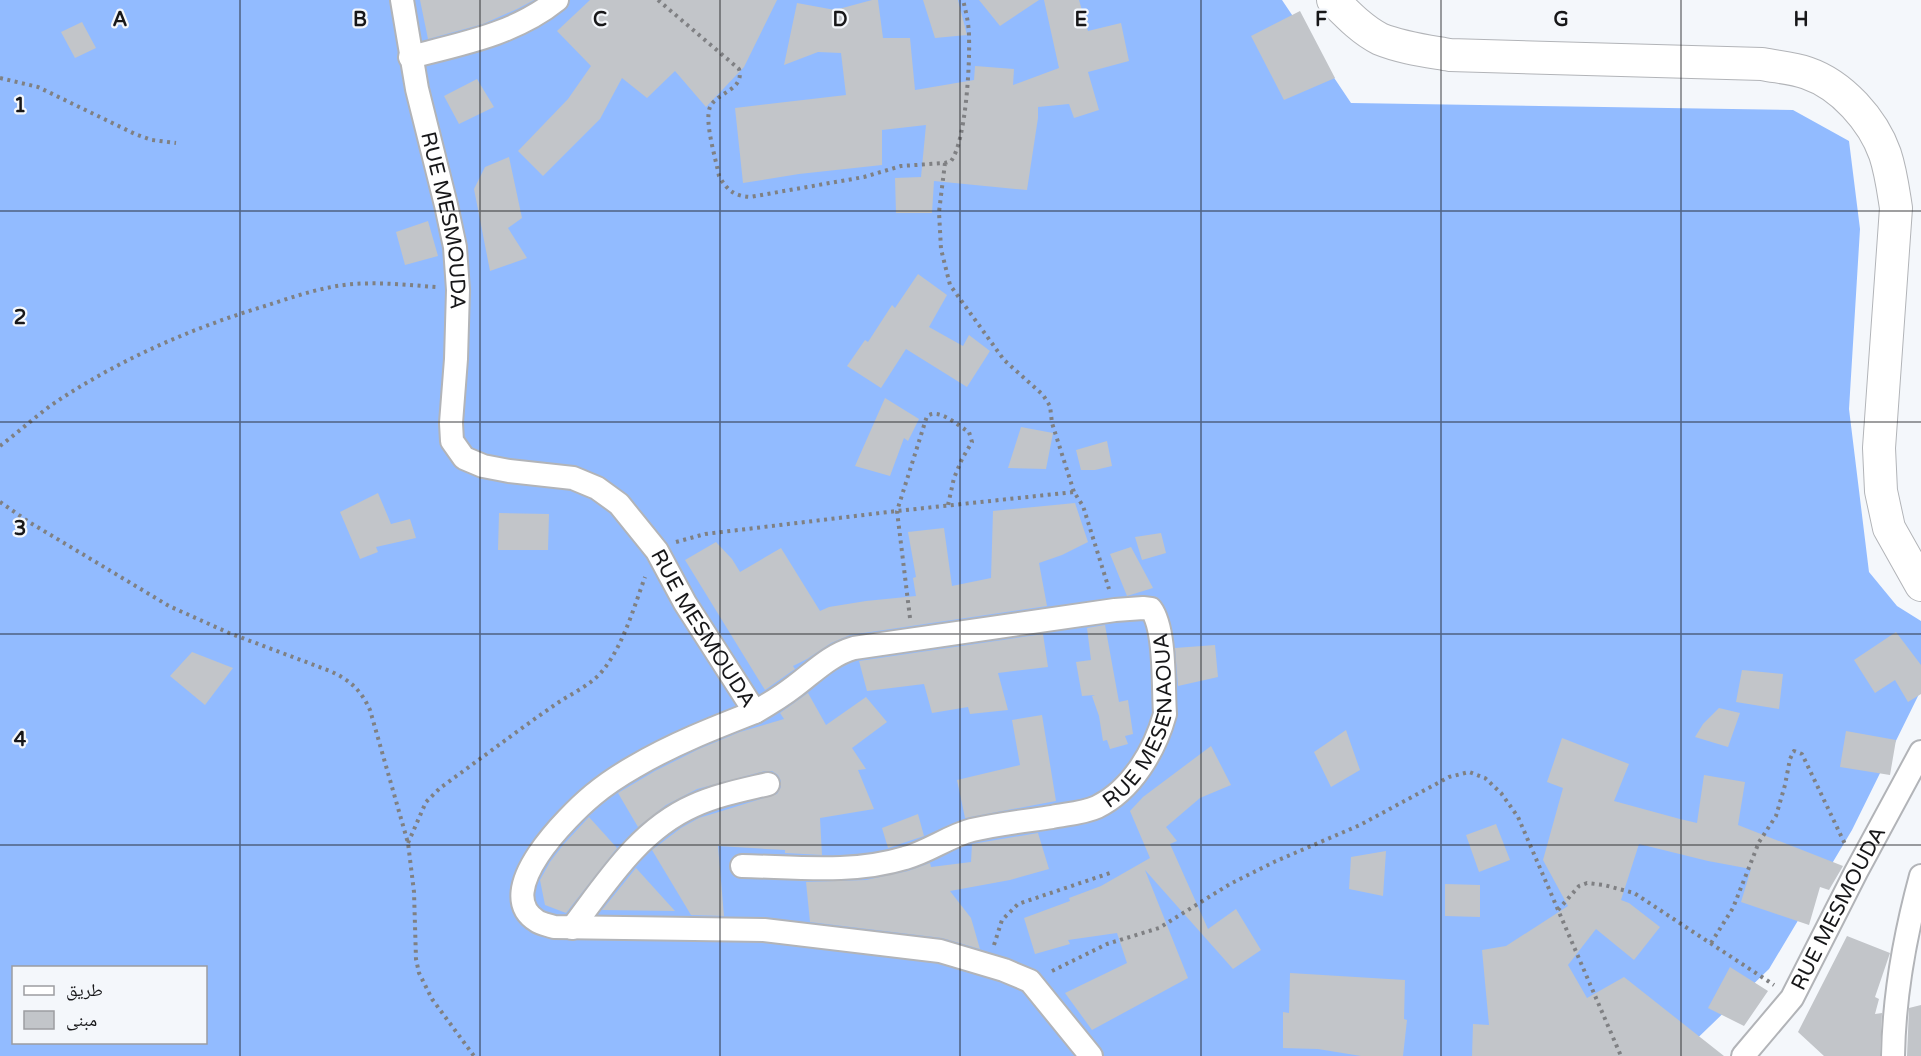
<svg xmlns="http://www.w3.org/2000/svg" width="1921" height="1056" font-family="'Varela Round','Noto Naskh Arabic',sans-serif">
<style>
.forest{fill:#92bbff;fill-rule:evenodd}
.building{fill:#c2c5c9}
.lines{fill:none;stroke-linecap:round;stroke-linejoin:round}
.minor-casing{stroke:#b2b4b8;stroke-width:26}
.secondary-casing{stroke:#b2b4b8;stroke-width:34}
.path{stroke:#7f8083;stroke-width:4;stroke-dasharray:3 4.5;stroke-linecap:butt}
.minor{stroke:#fff;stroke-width:22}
.secondary{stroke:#fff;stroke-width:32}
.grid{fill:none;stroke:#171719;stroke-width:1.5;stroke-opacity:0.55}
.labels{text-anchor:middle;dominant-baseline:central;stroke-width:4.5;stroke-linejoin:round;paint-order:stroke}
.street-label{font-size:21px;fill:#171719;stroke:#f4f7fb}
.grid-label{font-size:20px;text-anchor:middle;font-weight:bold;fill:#171719;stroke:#f4f7fb;stroke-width:4.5;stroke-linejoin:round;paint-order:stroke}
</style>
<rect width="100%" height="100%" fill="#f4f7fb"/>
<path class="forest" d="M0,0H1282L1351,103L1793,110L1849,141L1860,229L1849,409L1869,572L1897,606L1921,621V690L1852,830L1769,969L1679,1056H0ZM14,968H206V1042H14Z"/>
<path class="building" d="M420,0H534L517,9L483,24L428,39Z
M590,0H777L744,67L706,107L675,71L647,98L622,78L600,119L543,176L518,151L568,99L591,66L557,31Z
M872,0H878L883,38H910L915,90L974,80L975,66L1014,69L1013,85L1059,68L1044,0H1079L1088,31L1121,23L1129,61L1088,72L1099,110L1074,118L1069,104L1038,107V118L1027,190L934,181L932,213H896L895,178L921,177L926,125L882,130V165L799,174L743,183L735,108L846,95L841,53L818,52L784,65L797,3L835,10Z
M923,0H958L967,35L935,38Z
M979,0H1039L1000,26Z
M1300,11L1335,78L1284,100L1251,36Z
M82,22L96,48L75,58L61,32Z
M477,79L494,107L459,124L444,96Z
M509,157L522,218L508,228L527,258L490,271L474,189L485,167Z
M428,221L438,256L405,265L396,232Z
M918,274L947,295L929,327L963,346L969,335L990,351L967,387L906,349L881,388L847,366L865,340L868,342L892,305L895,308Z
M885,398L919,419L908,441L904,438L890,476L855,466Z
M1021,427L1053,433L1046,469L1008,468Z
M1107,441L1112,466L1095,470H1081L1076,450Z
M378,493L391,524L410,519L416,538L376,547L378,552L360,559L340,512Z
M1075,503L1088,542L1062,555L1039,563L1047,606L850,635L831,643L807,659L793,666L795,669L765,690L685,560L716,542L732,559L740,572L781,548L820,611L829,607L866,601L916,596L913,578L916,577L908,532L944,528L952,586L991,578L993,511Z
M499,513L549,514L548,550H498Z
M1161,533L1166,553L1142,560L1135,537Z
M1131,547L1153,588L1127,596L1110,554Z
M1105,625L1119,702L1128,700L1133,734L1125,736L1128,744L1110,749L1107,740L1103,741L1099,716L1092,696L1095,695L1082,696L1076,662L1091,660L1087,628Z
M1896,632L1921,665V694L1908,702L1895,680L1875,693L1854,660Z
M1043,634L1048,667L998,673L1008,710L970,714L968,707L932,713L924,684L867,691L859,661Z
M1215,645L1218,677L1178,686L1175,648Z
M192,652L233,668L205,705L170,676Z
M1742,670L1783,674L1779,709L1736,702Z
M808,693L826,725L866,697L887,722L852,748L866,769L858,770L874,809L820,818L822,855L785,853V850L718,846L724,916L691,915L652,850L681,828L699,818L777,794L781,787V781L778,775L772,771H765L697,789L666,805L638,827L618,793L655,771L699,749L740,732L784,719L780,713Z
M1719,708L1740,713L1728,747L1695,737L1703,724Z
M1042,715L1056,801L965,818L957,780L1020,765L1012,720Z
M1346,730L1360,770L1331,787L1314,752Z
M1846,731L1896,740L1890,775L1840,767Z
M1562,738L1629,764L1614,801L1680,819L1697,823L1704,775L1745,782L1738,825L1843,866L1829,890L1820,887L1809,925L1741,902L1751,869L1708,861L1639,844L1621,900L1629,903L1660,927L1634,960L1596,929L1568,965L1587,998L1624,977L1724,1056H1472L1473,1024L1489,1025L1482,950L1506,946L1568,906L1543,860L1563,788L1547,782Z
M1211,746L1231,785L1200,798L1166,827L1177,841L1170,844L1208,929L1236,909L1261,950L1233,969L1145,870L1188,978L1092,1030L1065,993L1127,963L1117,933L1068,940L1070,944L1035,954L1024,918L1070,901L1069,898L1101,886L1150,858L1130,811L1143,797Z
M918,814L924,836L888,848L882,828Z
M589,817L617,848L566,913L545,905L540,880L550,862L563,845Z
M1496,824L1510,860L1479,872L1466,835Z
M1038,833L1049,869L1010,880L950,891L971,918L980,949L942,938L810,922L806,882L866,880L908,871L930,863L931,867L971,862L972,844Z
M1386,851L1383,896L1349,889L1351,857Z
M636,868L675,911L602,910Z
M1445,884L1480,885V917L1445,916Z
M1847,936L1890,953L1875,997L1879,999L1875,1014L1882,1013L1880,1056H1824L1798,1032Z
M1730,967L1768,991L1744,1026L1708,1008Z
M1290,973L1405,980L1404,1019L1407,1020L1403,1056H1361L1318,1049L1283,1048V1012L1289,1013Z
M1921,1005V1056H1907L1909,1008Z"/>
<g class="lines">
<defs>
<g id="minor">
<path id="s1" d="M402,0L417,89L446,205L455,247L458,290L456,359L451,423L452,441L464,458L483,466L509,471L573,478L597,488L619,504L657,551L685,603L755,712C714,728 673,744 634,767C620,775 605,785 593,795C569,815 490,892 537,921C541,924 549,925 554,927L764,930L940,951L1004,970L1030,981L1091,1056"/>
<path d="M410,57C461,44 515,34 557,0"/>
<path id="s2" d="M742,866C795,867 853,874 905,858C928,852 949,836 972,830C998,824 1025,821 1052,817C1067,814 1084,813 1097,807C1132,790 1155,750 1165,714C1163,688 1166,629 1151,609L1143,608L1115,610L854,648C830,655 815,671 795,686C782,696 769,704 755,712"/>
<path d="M572,928C606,883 639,830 693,806C717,795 743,790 768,784"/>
<path id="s3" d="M1743,1056L1792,998L1856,872L1921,752"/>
<path d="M1893,1056C1894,995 1905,935 1921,876"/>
</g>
<path id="secondary" d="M1333,0C1347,14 1362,30 1380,39C1402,48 1427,51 1450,55L1762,64C1777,67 1793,68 1807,73C1842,85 1873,120 1885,154C1891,172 1893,189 1896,208L1879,448L1881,491L1889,528L1921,585"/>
</defs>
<use href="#minor" class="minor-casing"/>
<use href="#secondary" class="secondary-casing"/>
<path class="path" d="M658,0L739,69C745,90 717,92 710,107C704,122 716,159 719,176C727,190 734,196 750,197L864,177L901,166L945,163L951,161C966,141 970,63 969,37C969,24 966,12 963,0
M0,78L38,87L135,134L152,140L176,143
M945,163L939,212L941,249L950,285L1004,360L1043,395L1050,406L1052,423L1074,492
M0,446C17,433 33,419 50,406C116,361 189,329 265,306C293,297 324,286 354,284C381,282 409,285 436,287
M0,502L29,522L169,606L229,633L330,671C350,680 361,690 370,710L408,843L414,892L416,959L419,973L432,999L474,1056
M676,542L705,534L897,511L1074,492L1083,506L1109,589
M910,618L897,511L927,416C940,408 957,425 969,432L972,442L962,459L954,478L948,505
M408,843L426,802L440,788C479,760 517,731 556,704C572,693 592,685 604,669C624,643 634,607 645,577
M1558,910L1579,886L1587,883L1604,885L1634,893L1774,985
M1711,943L1733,908L1759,842L1776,816L1785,785L1790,759L1794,751L1802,754L1845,844
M994,945L1002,920L1018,904L1113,872
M1052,971L1107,944L1159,928L1230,884L1274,862L1360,825L1449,777L1469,772L1485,778L1501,793L1518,817L1621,1056"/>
<use href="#minor" class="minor"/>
<use href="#secondary" class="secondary"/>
</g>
<path class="grid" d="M240,0V1056M480,0V1056M720,0V1056M960,0V1056M1201,0V1056M1441,0V1056M1681,0V1056M0,211H1921M0,422H1921M0,634H1921M0,845H1921"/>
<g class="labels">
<g class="street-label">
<text stroke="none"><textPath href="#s1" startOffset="225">RUE MESMOUDA</textPath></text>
<text stroke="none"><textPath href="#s1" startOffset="783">RUE MESMOUDA</textPath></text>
<text stroke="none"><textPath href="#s2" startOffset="468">RUE MESENAOUA</textPath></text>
<text stroke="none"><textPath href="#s3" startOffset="177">RUE MESMOUDA</textPath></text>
</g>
</g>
<g class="grid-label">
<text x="120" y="26">A</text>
<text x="360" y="26">B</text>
<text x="600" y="26">C</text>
<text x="840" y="26">D</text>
<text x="1081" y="26">E</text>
<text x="1321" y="26">F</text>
<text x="1561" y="26">G</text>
<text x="1801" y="26">H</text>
<text x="20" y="112">1</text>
<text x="20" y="324">2</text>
<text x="20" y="535">3</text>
<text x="20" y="746">4</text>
</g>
<rect x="12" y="966" width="195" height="78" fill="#f4f7fb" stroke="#9c9da1" stroke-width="1.5"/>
<rect x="24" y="986" width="30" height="9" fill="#ffffff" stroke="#9c9da1" stroke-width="1.5"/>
<text x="66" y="996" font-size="18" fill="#171719">طريق</text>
<rect x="24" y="1011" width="30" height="18" fill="#c2c5c9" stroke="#9c9da1" stroke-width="1.5"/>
<text x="66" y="1026" font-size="18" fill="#171719">مبنى</text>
</svg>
